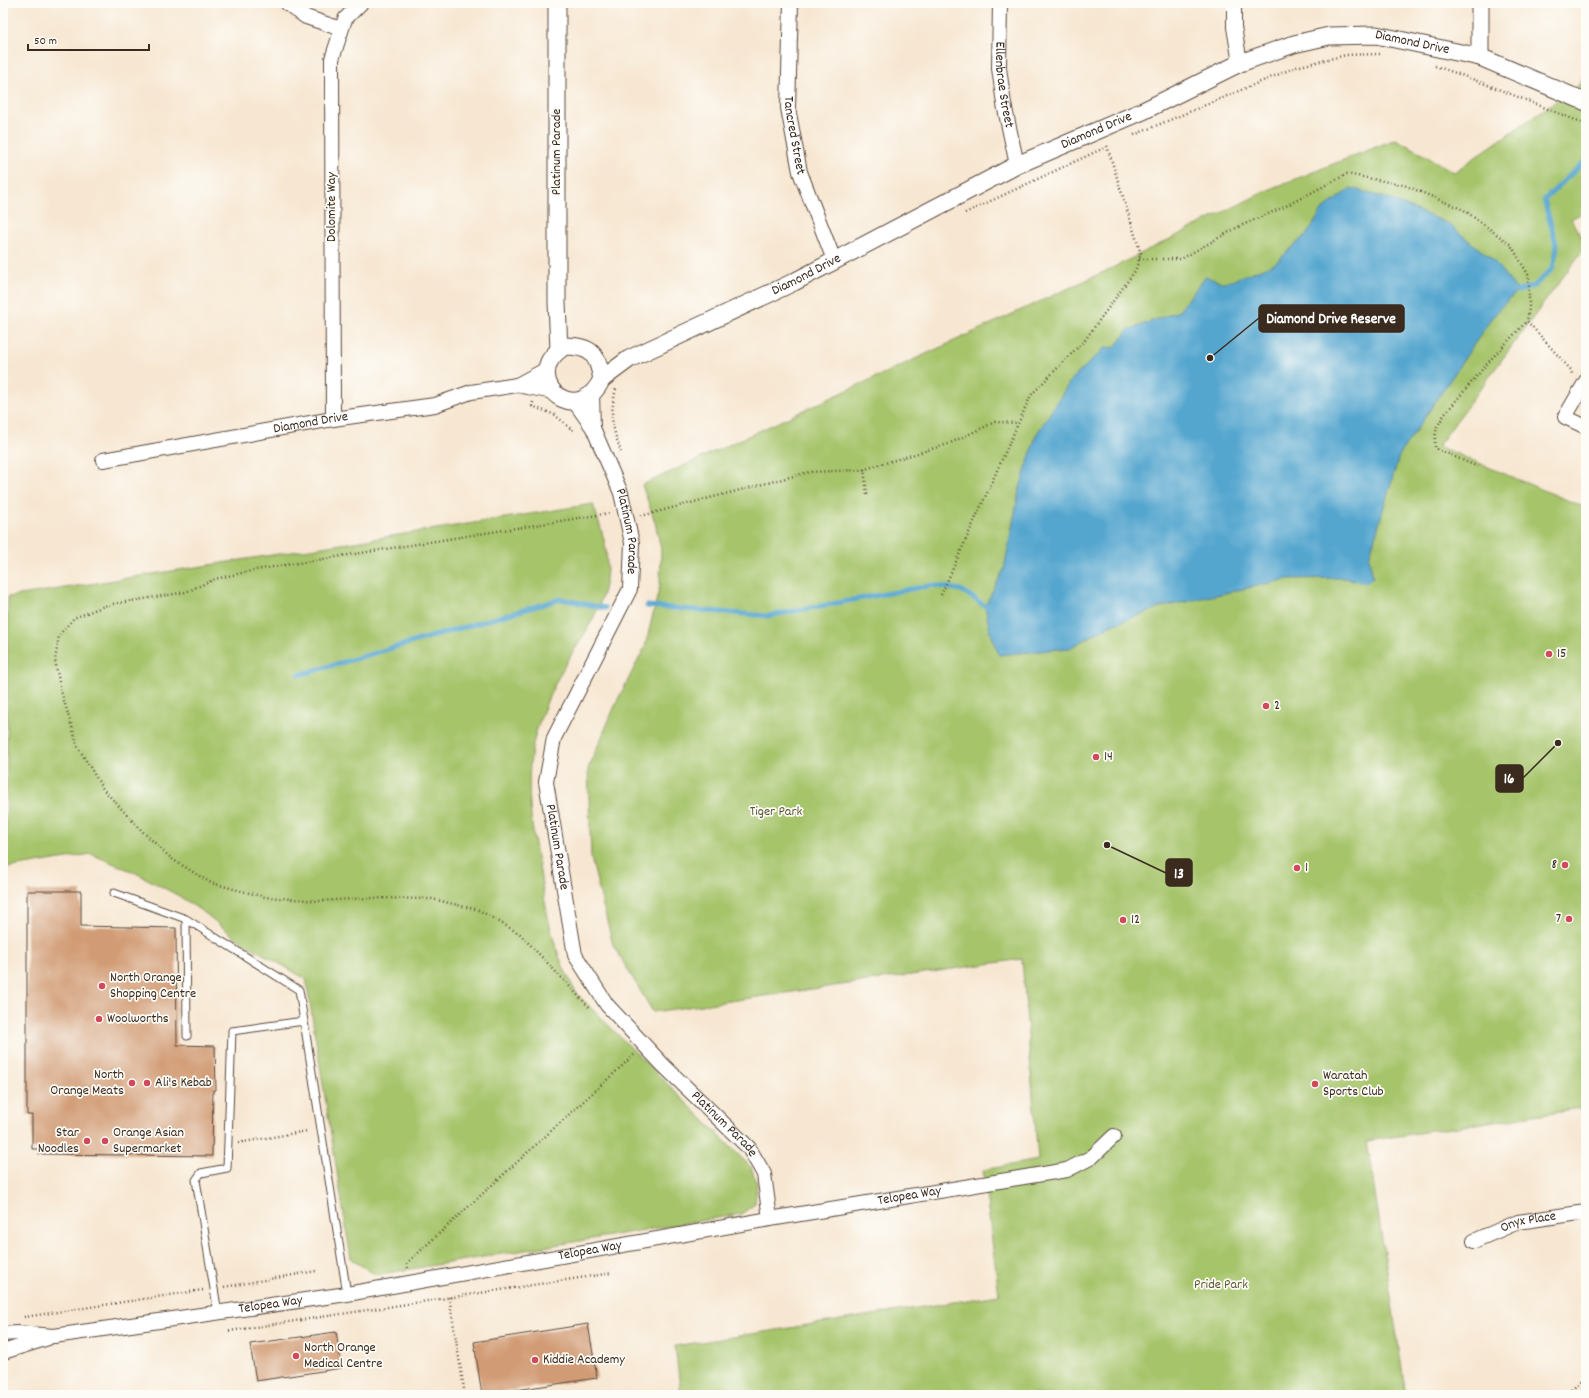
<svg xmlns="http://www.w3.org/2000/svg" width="1589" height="1398" font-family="Dekko,sans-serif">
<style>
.green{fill:#a6c46b;stroke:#707744}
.water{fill:#55a6cf;stroke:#486876}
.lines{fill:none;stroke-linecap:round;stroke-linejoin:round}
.stream{stroke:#55a6cf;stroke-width:5}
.building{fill:#d19b75}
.service-casing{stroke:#574639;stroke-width:9}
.minor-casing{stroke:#574639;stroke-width:16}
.tertiary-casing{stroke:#574639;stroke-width:19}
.path{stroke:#574639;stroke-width:2.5;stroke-dasharray:1 3;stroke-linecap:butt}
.service{stroke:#fff;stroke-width:7}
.minor{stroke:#fff;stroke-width:14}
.tertiary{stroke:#fff;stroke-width:17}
.poi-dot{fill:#d1495b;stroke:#fdfcf7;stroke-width:1.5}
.labels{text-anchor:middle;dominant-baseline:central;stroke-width:3.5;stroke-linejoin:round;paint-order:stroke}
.street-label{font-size:14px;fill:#3b2a1e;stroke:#fdfcf7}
.poi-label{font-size:14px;fill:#3b2a1e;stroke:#fdfcf7;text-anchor:start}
.park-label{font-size:14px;fill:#5b5835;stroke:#fdfcf7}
.leader{fill:none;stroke:#3b2a1e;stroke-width:1.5}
.callout-dot{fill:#3b2a1e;stroke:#fdfcf7;stroke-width:1.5}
.callout{fill:#3b2a1e;stroke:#3b2a1e;stroke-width:1.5}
.callout-label{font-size:15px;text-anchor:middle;font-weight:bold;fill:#fff}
</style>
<rect width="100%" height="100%" fill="#fdfcf7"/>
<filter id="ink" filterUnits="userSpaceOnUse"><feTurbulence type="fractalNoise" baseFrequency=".025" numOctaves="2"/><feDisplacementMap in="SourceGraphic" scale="8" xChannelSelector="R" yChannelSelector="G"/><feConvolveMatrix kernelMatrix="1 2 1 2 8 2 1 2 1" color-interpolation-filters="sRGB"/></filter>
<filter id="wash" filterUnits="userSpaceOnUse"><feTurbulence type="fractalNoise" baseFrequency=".012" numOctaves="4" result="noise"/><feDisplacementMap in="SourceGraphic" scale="16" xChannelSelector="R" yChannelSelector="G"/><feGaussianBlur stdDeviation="0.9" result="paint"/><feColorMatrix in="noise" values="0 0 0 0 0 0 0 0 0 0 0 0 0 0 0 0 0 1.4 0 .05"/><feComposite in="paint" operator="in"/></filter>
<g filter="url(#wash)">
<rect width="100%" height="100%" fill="#f7e7d2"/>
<path class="green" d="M1586,70V211L1571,219L1586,246L1438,446L1586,508V1107L1367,1141L1406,1395H681L675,1346L999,1295L983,1170L1038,1160L1022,959L653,1012L613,945L591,858L588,769L617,701L645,647L660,585L661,549L655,522L642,485L1108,270L1268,190L1396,139L1454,172L1579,85Z
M593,504C598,520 604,535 606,551C612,600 587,628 564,667C553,686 545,705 538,726C522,774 531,824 540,872C547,916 554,957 578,995L751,1167L757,1184L755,1204L741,1214L376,1275L351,1259L306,979L237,939L206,914L179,896L136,873L91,854L6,868L8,597Z"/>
<path class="water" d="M1351,188L1389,199L1447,223L1492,259L1518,291L1500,308L1485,328L1399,456L1369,558L1373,577L1366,583L1347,578L1288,579L1162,607L1109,626L1070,648L999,655L991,636L985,606L1004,569L1019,491L1036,435L1071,380L1106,347L1114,348L1128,330L1179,311L1205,277L1225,283L1274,264L1307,234L1323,209Z"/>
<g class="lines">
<path class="stream" d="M1518,291L1534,286L1553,268L1557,247L1544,200L1586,160
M647,606L768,616L932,585L961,590L985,606
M299,675L561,599L605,608"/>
</g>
<g id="blocks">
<path class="building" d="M27,891H81V926L176,928L177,1045L215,1046L216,1090H213L212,1156L39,1154L40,1149H32V1115H27Z
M588,1324L597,1378L482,1395L474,1342Z
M336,1332L342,1368L256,1381L250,1344Z"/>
</g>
</g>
<g filter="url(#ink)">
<use href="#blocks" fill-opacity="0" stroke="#574639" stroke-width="1"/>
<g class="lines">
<defs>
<path id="service" d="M114,893L186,919L299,990L347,1294
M186,919L187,1036
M218,1313L196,1180L201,1173L227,1168L232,1031L304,1021"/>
<g id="minor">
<path d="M287,3L306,17L341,29"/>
<path id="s1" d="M791,3L788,108L800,172L834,260"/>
<path id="s2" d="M1000,3L999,68L1004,104L1017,165"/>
<path d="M1234,3V27L1240,63"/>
<path d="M1586,381L1565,417L1586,427"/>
<path d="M517,385L547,369"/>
<path d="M592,394L593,428"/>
<path id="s3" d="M574,401L593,428L621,493L632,543L630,589L554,738L546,782L575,955L607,1005L663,1065L749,1148L764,1174L770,1219"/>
<path d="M333,419L332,59L345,19L361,3"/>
<path id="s4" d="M103,460L333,419L435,405L471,392L517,385L554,392"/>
<path id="s5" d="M1474,1241L1518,1222L1586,1212"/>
<path id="s6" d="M3,1334L17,1333L54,1336L347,1294L770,1219L1067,1170L1092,1157L1114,1136"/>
<path d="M3,1352L48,1338"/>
</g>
<g id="tertiary">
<path d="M557,3V302L559,350"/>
<path d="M1480,57V3"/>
<path d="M564,346C591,346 597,353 602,379C581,423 535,393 549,362C552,355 558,351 564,346Z"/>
<path id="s7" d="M602,379L629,359L794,282L1017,165L1143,111L1240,63L1294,44L1329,36L1376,35L1480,57L1586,102"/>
</g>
</defs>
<use href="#service" class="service-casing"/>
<use href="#minor" class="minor-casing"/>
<use href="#tertiary" class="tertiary-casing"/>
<path class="path" d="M1435,66C1487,83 1536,105 1586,124
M1134,135L1296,67L1346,55L1380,54
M965,213L1106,147
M1139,259H1181L1238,227L1284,207L1347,174L1404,185L1464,210L1511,245L1529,276V308L1527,321
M616,389C609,418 612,425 621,452
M533,402L532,406L555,415L572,430L575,428
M1478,467L1435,448V437L1437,427L1444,415L1491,359L1527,321L1571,370L1572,374
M864,469L867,494
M641,516L809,472L862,470L948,444L995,422L1018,423
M941,595L1031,395L1085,340L1135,271L1141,254L1107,146
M589,1007L520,934L479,910L432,899L370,898L320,901L265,897L211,883L172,859L142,831L103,789L78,747L61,691L55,661L59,635L74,618L107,605L186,592L215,579L255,570L610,513
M238,1143L307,1131
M408,1268L407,1263L634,1055
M224,1287L316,1271
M449,1297L465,1395
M24,1317L203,1290
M229,1331L612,1273
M1565,1395L1586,1378"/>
<use href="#service" class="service"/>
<use href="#minor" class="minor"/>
<use href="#tertiary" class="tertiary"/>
</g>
</g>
<g class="poi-dot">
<circle cx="1549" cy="654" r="4"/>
<circle cx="1266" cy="706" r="4"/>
<circle cx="1096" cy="757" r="4"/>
<circle cx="1565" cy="865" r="4"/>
<circle cx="1297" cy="868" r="4"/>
<circle cx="1569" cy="919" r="4"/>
<circle cx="1123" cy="920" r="4"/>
<circle cx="102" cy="986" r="4"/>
<circle cx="99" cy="1019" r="4"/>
<circle cx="132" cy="1083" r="4"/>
<circle cx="147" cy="1083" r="4"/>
<circle cx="1315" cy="1084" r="4"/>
<circle cx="87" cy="1141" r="4"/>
<circle cx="105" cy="1141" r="4"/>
<circle cx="296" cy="1356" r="4"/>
<circle cx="535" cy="1360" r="4"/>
</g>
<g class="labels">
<g class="street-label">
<text stroke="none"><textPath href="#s7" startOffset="890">Diamond Drive</textPath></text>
<text stroke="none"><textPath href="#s2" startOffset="82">Ellenbrae Street</textPath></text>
<text stroke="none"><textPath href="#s7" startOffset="554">Diamond Drive</textPath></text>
<text stroke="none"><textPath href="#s1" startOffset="133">Tancred Street</textPath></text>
<text transform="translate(557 152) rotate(-90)">Platinum Parade</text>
<text transform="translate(332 207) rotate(-90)">Dolomite Way</text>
<text stroke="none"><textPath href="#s7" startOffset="230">Diamond Drive</textPath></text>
<text stroke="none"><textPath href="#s4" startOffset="211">Diamond Drive</textPath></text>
<text stroke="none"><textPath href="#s3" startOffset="143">Platinum Parade</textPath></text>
<text stroke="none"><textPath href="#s3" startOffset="479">Platinum Parade</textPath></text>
<text stroke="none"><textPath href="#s3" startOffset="815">Platinum Parade</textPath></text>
<text stroke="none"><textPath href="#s6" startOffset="918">Telopea Way</textPath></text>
<text stroke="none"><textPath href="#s5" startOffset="58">Onyx Place</textPath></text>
<text stroke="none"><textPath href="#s6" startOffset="594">Telopea Way</textPath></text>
<text stroke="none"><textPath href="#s6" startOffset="270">Telopea Way</textPath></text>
</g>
<g class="poi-label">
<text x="1557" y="654">15</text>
<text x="1274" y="706">2</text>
<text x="1104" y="757">14</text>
<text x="1557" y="865" text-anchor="end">8</text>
<text x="1305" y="868">1</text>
<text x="1561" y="919" text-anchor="end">7</text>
<text x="1131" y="920">12</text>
<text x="110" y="978">North Orange<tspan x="110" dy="16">Shopping Centre</tspan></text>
<text x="107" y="1019">Woolworths</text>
<text x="124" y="1075" text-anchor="end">North<tspan x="124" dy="16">Orange Meats</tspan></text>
<text x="1323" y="1076">Waratah<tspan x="1323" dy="16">Sports Club</tspan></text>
<text x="155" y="1083">Ali's Kebab</text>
<text x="79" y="1133" text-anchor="end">Star<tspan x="79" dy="16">Noodles</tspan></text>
<text x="113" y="1133">Orange Asian<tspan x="113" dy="16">Supermarket</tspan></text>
<text x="304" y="1348">North Orange<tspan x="304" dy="16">Medical Centre</tspan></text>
<text x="543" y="1360">Kiddie Academy</text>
</g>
<g class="park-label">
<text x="776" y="812">Tiger Park</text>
<text x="1221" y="1285">Pride Park</text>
</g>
</g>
<path class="leader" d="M1210 358L1259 318M1558 743L1523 778M1107 845L1166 873"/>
<g class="callout-dot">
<circle cx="1210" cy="358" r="4"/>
<circle cx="1558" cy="743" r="4"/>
<circle cx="1107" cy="845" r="4"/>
</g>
<g class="callout">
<rect x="1259" y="305" width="145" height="27" rx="4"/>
<rect x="1496" y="765" width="27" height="27" rx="4"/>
<rect x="1166" y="859" width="26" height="27" rx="4"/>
</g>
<g class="callout-label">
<text x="1331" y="323">Diamond Drive Reserve</text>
<text x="1509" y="783">16</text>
<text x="1179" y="878">13</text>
</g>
<rect width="1589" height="1398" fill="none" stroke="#fdfcf7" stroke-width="16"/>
<path d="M28 44v6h121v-6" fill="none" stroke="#3b2a1e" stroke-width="2"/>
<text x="34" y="44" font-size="12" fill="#3b2a1e" stroke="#fdfcf7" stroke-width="3" paint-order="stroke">50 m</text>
</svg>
